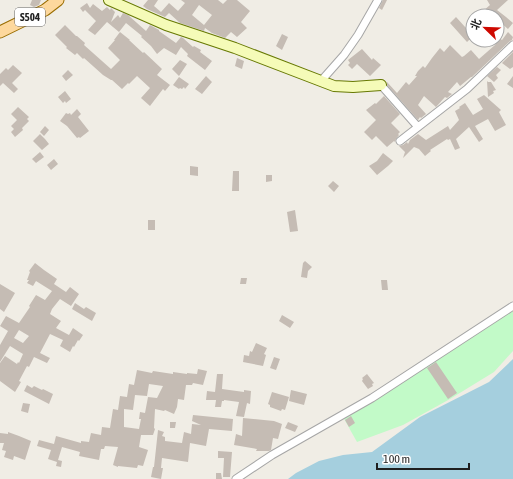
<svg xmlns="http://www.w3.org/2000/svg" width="513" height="479" font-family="'Asap Condensed','Noto Sans SC',sans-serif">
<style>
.park{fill:#c2fac8}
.water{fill:#a5cfde}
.building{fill:#c5bcb4;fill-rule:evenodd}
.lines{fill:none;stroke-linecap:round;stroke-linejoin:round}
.street-casing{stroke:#a6a6a6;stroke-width:9}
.secondary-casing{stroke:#677903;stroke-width:12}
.primary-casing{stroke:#9a6d00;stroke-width:13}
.street{stroke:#fff;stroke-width:7}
.secondary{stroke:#f5fbb8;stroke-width:10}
.primary{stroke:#fdd89d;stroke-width:11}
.labels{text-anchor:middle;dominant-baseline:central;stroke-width:3;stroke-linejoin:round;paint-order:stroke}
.shield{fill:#fff;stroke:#626262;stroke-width:1}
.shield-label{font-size:11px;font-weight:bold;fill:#1f1f1f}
</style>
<rect width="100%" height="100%" fill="#f0ede5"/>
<path class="park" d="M513,309V351L494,372L450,399L403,425L357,442L343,417Z"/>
<path class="water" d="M513,359V479H288L296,473L319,461L343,455L372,452L420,417L489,382Z"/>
<path class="building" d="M32,0H41L39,5L34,7L30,5Z
M148,0H158L154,6L161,12L169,3L178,11L185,3L181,0H218L223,4L227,0H237L250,11L241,22L247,28L237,37L231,32L225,38L212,33L205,28L204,31L180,23L169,13L165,17L147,9L143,6ZM199,5L212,15L204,25L192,15Z
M383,0H387L382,10L379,8Z
M487,0H508L497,10L506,17L513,23L508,29L501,23L502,21L497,16H476L482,10L483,11L490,5Z
M87,3L90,8L93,4L102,11L107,7L110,10L111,8L115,12L111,22L118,15L120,18L123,13L128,15L146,31L150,25L159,30V31L176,43L181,37L183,38L193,47L194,46L201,50L200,52L212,61L205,70L187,56L188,54L181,47L176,55L164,48L157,54L151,46L141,37L142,36L126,23L119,32L107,22L95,35L88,30L96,21L85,10L83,12L80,8Z
M456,17L466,28L473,20V36L467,42L450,23Z
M65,25L76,36H77L85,43L84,45L111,69L120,60L108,48L115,40H114L120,32L130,40H129L143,53L144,52L162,69L157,75L170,85L165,91L163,89L150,106L141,98L150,88L137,76L129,84L128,83L122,89L112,80H111L103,75L84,58L83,59L77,53L75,55L66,48L67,47L55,35Z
M508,32L513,37L512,40L510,41L472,77H471L460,86L457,82L448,92L452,94L447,98L445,97L436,107L424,96L418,105L426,114L421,118L420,117L418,120L387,85V82L397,93L406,82L409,85L417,76H415L418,71L423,66L425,68L432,58L440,48L444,52L450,45L462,57L464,56L471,50L479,59L495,45L499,38L502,40Z
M282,34L288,37L282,50L276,46Z
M362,49L372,60L373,58L381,65L370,76L357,64L352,69L348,65L350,63L348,60Z
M513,52V67L510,69L502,63Z
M237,58L244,61L242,69L235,66Z
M180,60L187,64L179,76L172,69Z
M13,65L22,73L12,83L18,89L14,93L3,83L0,86V74L6,68L8,70Z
M497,67L501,70L496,75L498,78L494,82L487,76Z
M68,70L73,75L66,81L62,76Z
M206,76L212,82L202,94L195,89Z
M513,76V88L507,84Z
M179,77L189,84L185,89L184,87L182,89L180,88L179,89L173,85Z
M487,81L488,82H491L496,90L493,91L494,93L488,97Z
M65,91L71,99L66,103L65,101L63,103L58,97Z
M484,95L501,110L499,112L500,114H499H500L506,125L495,131L488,119L475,126L483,139L479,142L469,127L456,139L460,148L455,150L450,139L448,140L447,139L430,150L431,151L425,156L419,149L414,147L403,158L405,152L399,146L403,145L407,142L408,144L410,140L418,134L426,140L448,126L450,130L459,120L455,111L460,108L459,107L465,103L473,115L483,109L477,99Z
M384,96L400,114L391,123L400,132L398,134L399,135L396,139L395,142L394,141L387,147L376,136L372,140L364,132L376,120L366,110L375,103L376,104Z
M18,107L29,117L27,119L29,121L22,128L23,130L15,137L11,132L14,129L11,126L17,120L11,114Z
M77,109L81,114L78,117L89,131L80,138L79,137L77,138L67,126L60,121L66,113L68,114L70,113L71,115Z
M45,126L49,130L44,136L40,132Z
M40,134L45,139L49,144L42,150L33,141Z
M40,152L44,157L36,163L32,159Z
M383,153L393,161L388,166L377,175L369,166L377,161Z
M54,159L58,164L51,170L47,165Z
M190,166L198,167V176L190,175Z
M233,171H239V191H232Z
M266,175H272V181L266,182Z
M333,181L339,186L334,192L328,186Z
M295,210L298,231L290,232L287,212Z
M148,220H155V230H148Z
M305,261L312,267L308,271L307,278L301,277L303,263Z
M35,263L44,270L57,279L54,284L66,292L70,287L79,294L71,306L60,299L52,309L50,314L61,321L56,328L69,335L73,328L83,335L79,341L78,340L74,347L73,346L70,352L60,346L63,340L50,334L40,353L50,358L47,363L34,357L29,367L27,366L19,381L21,382L15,392L0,381V363L5,356L17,364L18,362L19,363L23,354L10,346L0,362V345L8,331L0,326L6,316L19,323L30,307L29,306L36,295L45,300L52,291L36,281L33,286L27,283L29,280H27L30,272L29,271ZM19,330L29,336L23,343L14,338Z
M241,278H247L246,284H240Z
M381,280H387L388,290H382Z
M0,284L15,293L4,312L0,309Z
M75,303L84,309L86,307L96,313L92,321L72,309Z
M282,315L294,322L290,328L279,321Z
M256,343L267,348L264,354L266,355L263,366L243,362L244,355L249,356L250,351L252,352Z
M274,357L280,359L276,370L270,368Z
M436,362L457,393L448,399L427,368Z
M198,369L207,371L203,385L193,383L192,385H186L184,400L178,399L177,407L174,414L165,410L164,411L155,409L154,428L155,429L153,435H141L139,447L148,450L143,466L138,465L137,468L118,466V467L113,465L118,447L105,446L104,449H101L99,460L79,456L80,452L62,447L58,460L62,461L61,467L56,466L57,462L48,459L51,450L37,446L39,440L54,444L56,436L81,443V441L89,442L91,433L101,435L102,427L110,428L113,409L118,410L120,396L127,397L129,384L134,385L137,370L152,373L153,371L173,374V372L187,374V373L197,374ZM149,384L163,386L157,398L148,397L145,413L140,412L139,419H141L139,429L124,427V409L133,410L135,395L147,396Z
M217,374H223L222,389L244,392V390L251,391L250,404L247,403L244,417L236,416L239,402L224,400V401H222L221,407H215L216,400H206L207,391L215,392Z
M367,374L374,383L372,384L373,386L368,389L362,381L363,379L362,378Z
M27,385L32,388L34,386L42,390L43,389L53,394L49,404L24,391Z
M291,390L307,394L304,405L289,401Z
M272,392L289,397L285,410L282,409L281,411L270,407V405L268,404Z
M23,403L30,404L28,413L21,411Z
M193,415L233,419L232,431L209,429L206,446L190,443L188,462L162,458L161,468H163L161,479L151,477L153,467H154L158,430L164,432L162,436L165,437V441L182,443L184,432L191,434L192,424L201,425L192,421Z
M351,416L355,423L349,427L345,420Z
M243,418L274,421L282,424L278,439L273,438L271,450L269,451H256L257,449L234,445L236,434L242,436Z
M170,422H176L175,428H170Z
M288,422L298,426L295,432L285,428Z
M8,432L19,436L31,441L25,460L14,456L13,460L4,457L6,451L2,450L4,443H0V433L8,434Z
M218,451L232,452L230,477H223L224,458H218Z
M216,473H221L222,479H216Z"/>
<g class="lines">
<defs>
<path id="street" d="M321,81L344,55L358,35L378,0
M381,85L418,127
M400,141L467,89L513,45
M236,479L272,455L372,398L513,306"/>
<path id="secondary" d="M109,0L166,25L235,48L334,86L353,87L381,85"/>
<path id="primary" d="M0,32L45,10L58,0"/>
</defs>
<use href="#street" class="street-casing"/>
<use href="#secondary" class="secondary-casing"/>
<use href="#primary" class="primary-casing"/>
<use href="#street" class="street"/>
<use href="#secondary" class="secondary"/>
<use href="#primary" class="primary"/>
</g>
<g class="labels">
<rect class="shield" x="15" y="8" width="30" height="18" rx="3"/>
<g class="shield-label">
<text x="30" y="17">S504</text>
</g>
</g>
<g transform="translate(485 28) rotate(293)"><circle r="19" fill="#ffffff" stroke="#a5a5a5"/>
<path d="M0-3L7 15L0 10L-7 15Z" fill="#ce0800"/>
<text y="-6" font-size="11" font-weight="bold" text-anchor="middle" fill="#1f1f1f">北</text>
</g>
<path d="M377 463v6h92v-6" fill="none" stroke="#1f1f1f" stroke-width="2"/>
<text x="383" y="463" font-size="12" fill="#1f1f1f" stroke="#ffffff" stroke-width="3" paint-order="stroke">100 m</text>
</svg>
